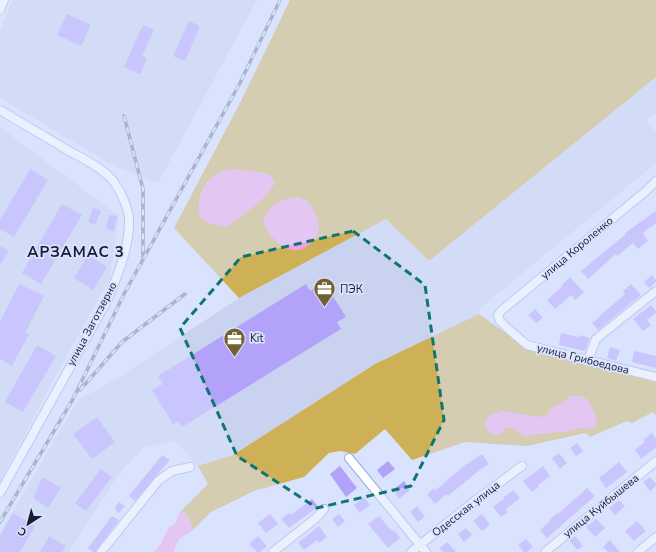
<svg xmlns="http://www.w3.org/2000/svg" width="656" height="552" font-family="'Nunito Sans',sans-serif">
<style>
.built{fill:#c9d2ee}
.green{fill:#ceb157}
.water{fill:#f0a2e6}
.building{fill:#b2a2fa}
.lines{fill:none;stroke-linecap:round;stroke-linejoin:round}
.minor-casing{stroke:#96a8e5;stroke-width:10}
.minor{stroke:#fff;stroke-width:8}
.rail-casing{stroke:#727a93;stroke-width:3.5}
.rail{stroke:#dae3fd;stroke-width:2;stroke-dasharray:6;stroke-linecap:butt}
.marked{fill:none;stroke:#0f766e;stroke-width:3;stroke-dasharray:8 5;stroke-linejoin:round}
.labels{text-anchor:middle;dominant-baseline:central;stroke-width:3.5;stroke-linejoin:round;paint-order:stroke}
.street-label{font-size:11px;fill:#171d35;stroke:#dae3fd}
.poi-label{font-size:11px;fill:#171d35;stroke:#dae3fd;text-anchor:start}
.district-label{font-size:15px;font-weight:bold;letter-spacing:1px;fill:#171d35;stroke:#dae3fd}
</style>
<rect width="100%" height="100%" fill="#dae3fd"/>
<path class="built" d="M12,0H257L158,183L116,167L0,98V31Z
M656,77V113L647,120L656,132V163L482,307L479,314L375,364L233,455L198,466L176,441L144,447L118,475L69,552H0V533L78,400L116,379L239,298L386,219L429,261Z
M0,127L119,216L110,279L66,357L0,481Z"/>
<path class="green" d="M290,0H656V77L429,261L386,219L239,298L174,228L241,101Z
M479,314L525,347L656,382V416L653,412L632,423L627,421L590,437L586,433L527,446L465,442L412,460L385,429L355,454L340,451L329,453L304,477L254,491L211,512L193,530L188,516L183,512L179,513L208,484L198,466L233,455L375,364Z"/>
<path class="water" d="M231,169L260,172L272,176L275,183C264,202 244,214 226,227L208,223L200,217C197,208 200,191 206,183C212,176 222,171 231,169Z
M296,197C308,200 310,202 315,214C317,218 319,224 319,228C319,237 308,248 299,250C284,253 268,235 263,222C268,206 279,199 296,197Z
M571,396H581L588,400L595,413L597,421L595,427L587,429L579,428L571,431L538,434L527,436H524L513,429L509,427L504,429L501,434L493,435L487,430L485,424L490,415L502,411L542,417L547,416L550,409L558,405Z
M183,512L188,516L193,530C181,540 179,534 174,552H154L161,543L169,527C176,525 177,520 179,513Z"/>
<path class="building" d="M67,14L91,25L81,46L57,35Z
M189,21L200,26L185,61L173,56Z
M143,25L154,30L142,56L147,59L140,74L124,67Z
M30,169L48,180L14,237L0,229V220Z
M62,204L82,215L41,284L22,273Z
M93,208L101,211L95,225L88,222Z
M656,211V223L643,233L648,241L638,249L633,243L617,256L616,254L588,279L581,271L626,234L625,233Z
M109,215L117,216L114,231L106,229Z
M0,246L9,251L0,265Z
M88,255L107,267L93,290L74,278Z
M652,275L656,280V282L649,288L644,282Z
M570,277L584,292L575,300L571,295L555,309L547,300L562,287L561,286Z
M324,282L346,317L337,322L341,329L182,427L178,421L173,424L152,390L163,384L158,376L306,284L310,291Z
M19,284L44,296L25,333L29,334L12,366L0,359V321Z
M631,284L641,295L598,330L592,323L625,294L623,291Z
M651,305L656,311V313L647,320L651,325L643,331L633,319Z
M535,309L543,318L536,323L528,315Z
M561,333L579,337L580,335L590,338L585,351L559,345Z
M37,345L56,356L23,412L5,402Z
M610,347L620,350L616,361L607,358Z
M634,351L656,356V368L632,362Z
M97,417L115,442L92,459L73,434Z
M652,433L656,439V447L641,459L635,450L645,442L643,440Z
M577,443L583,451L576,456L570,448Z
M559,453L567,463L560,469L552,458Z
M482,454L489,464L482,469V468L448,496L447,494L435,504L427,494L434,488L436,490L466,464H467Z
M162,455L170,460L135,501L129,496Z
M388,461L395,469L383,478L377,470Z
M619,462L627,472L606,488L599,478Z
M340,466L357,488L346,497L330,474Z
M543,466L550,476L538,485L539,486L532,492L523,481Z
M101,469L112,477L86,511L75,503Z
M43,477L61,488L48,508L33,498L38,489L37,488Z
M650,477L656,484V486L650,491L643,482Z
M404,481L410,490L399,499L393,490Z
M587,488L595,496L547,538L540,530L551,520L550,519L557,513L558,514Z
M513,490L520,498L506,509L508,512L501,517L493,507L504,499L503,498Z
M364,497L370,505L360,513L354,505Z
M312,499L318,507L289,528L281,519L289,513L291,515Z
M619,500L625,506L615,515L609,508Z
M119,502L125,506L119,513L114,509Z
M417,506L425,517L418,522L410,512Z
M13,513L35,526L20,552H0V536Z
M270,514L278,524L266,533L258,523Z
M339,514L345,521L338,527L332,519Z
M482,514L490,525L482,531L473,521Z
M112,516L119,520L97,549L96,552H93L88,548Z
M379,516L392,531L394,530L400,538L388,548L368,524Z
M596,519L605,528L595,537L586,527Z
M637,521L646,531L634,541L625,531Z
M319,526L327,537L319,543L317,540L304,550L298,543Z
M466,528L472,535L464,542L458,534Z
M49,536L66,546L62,552H40Z
M258,536L267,546L260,552H257L249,544Z
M575,536L583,546L577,550L569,540Z
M526,539L533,547L527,552H524L518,545Z
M610,540L620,552H608L603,547Z
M447,542L456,552H443L440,548Z"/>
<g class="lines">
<defs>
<path id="minor" d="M0,10L4,0
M0,110C23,124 46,137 69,151C84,159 103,168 114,182C121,192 128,207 129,219C130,246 118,274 108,299L0,493
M656,181L646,191L502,310L498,315L500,321L506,327L527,345L656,377
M588,360L596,339L656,291
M349,458L426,552
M101,552L158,481L172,471L190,467
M273,552L316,518L324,509
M411,552L476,500L522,466
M545,552L656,461
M638,552L656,537"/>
</defs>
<use href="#minor" class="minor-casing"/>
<use href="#minor" class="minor"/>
<defs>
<path id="rail" d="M124,116L143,189V257
M80,390L122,342L185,294
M0,522L73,399L124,294L240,83L280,0"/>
</defs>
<use href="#rail" class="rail-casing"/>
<use href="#rail" class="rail"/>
</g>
<path d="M0 0H656V552H0ZM353,231L425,285L444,420L411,486L317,508L237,456L180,328L241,257Z" fill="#dae3fd" fill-opacity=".55" fill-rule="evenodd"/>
<path class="marked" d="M353,231L425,285L444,420L411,486L317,508L237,456L180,328L241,257Z"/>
<defs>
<symbol id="office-pin" viewBox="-11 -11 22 30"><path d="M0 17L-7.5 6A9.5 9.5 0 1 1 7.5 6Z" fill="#71612e" stroke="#dae3fd"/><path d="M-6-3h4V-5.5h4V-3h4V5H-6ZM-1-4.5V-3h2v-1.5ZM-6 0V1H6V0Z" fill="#fff"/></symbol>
</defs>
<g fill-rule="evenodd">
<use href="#office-pin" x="312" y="276" width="25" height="34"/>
<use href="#office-pin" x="222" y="326" width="25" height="34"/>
</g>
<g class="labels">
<g class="street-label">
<text transform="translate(577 248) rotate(-40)">улица Короленко</text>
<text transform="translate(92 324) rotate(-62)">улица Заготзерно</text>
<text transform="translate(583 359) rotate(14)">улица Грибоедова</text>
<text transform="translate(601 506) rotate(-39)">улица Куйбышева</text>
<text transform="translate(466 509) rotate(-38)">Одесская улица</text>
</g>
<g class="poi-label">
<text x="340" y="289">ПЭК</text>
<text x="250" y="338">Kit</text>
</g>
<g class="district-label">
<text x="76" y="252">АРЗАМАС 3</text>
</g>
</g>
<g transform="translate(28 524) rotate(216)" stroke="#dae3fd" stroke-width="3" paint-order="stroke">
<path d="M0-3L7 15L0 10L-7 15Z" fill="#171d35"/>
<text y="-6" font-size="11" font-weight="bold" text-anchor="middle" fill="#171d35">С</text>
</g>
</svg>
